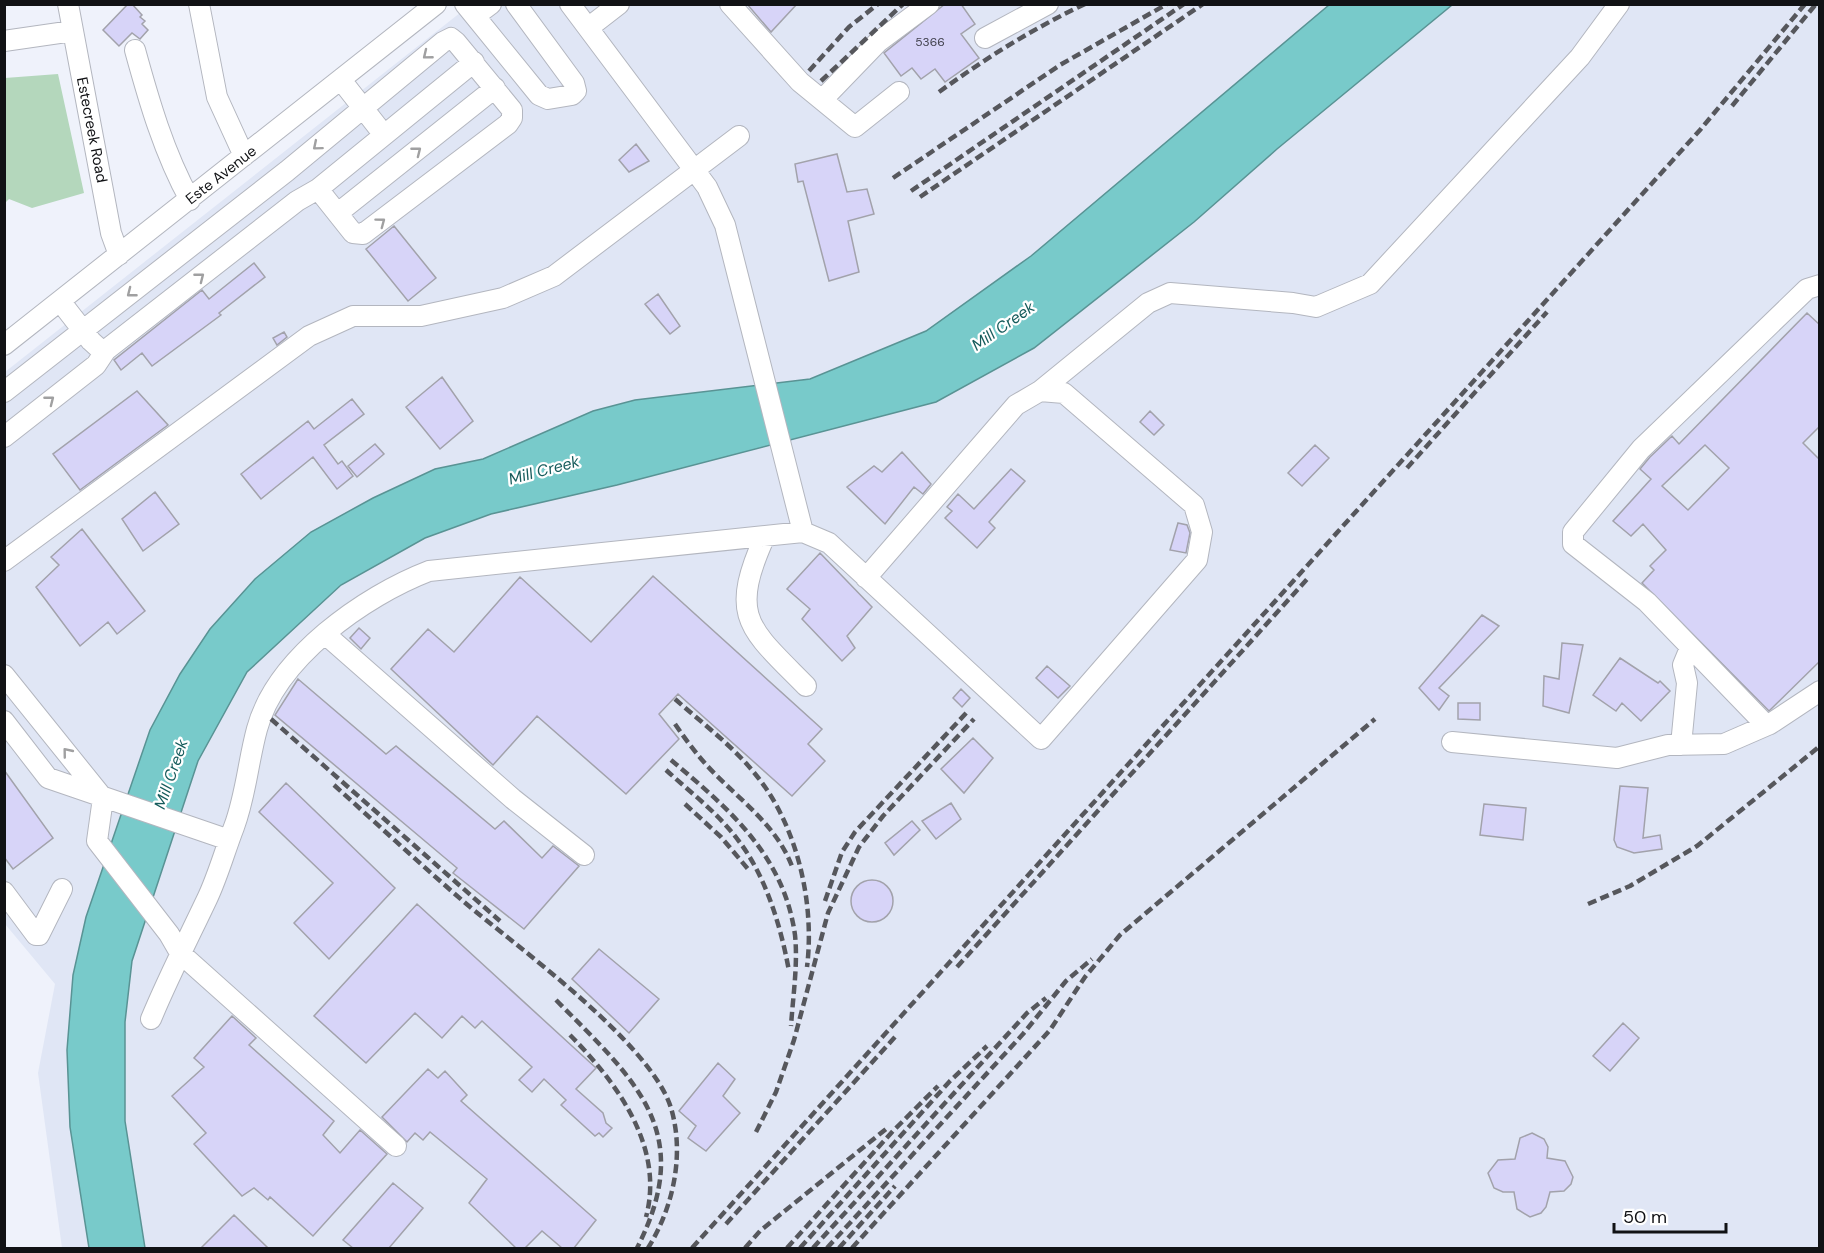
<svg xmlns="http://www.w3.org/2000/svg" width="1824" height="1253" font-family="'DM Sans',sans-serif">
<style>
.built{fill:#e0e6f5}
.green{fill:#b4d7bc}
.water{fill:#78caca;stroke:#599394;stroke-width:1.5}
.building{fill:#d7d4f8;stroke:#a2a2ab;stroke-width:1.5;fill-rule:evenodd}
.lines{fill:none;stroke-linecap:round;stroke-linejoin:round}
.minor-casing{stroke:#b3b6bf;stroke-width:22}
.minor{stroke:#fff;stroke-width:20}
.rail{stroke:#56575c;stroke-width:4.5;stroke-dasharray:9 4.5;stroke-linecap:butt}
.oneway{stroke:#a0a0a1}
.labels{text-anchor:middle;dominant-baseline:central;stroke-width:4.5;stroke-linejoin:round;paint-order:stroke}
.number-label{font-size:12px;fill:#42424e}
.street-label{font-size:15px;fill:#111215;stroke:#fff}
.water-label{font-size:16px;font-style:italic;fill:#165c5c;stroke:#fff}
</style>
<rect width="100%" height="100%" fill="#eff2fb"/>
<path class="built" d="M470,5H1819V1248H62L38,1073L55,984L5,924V372Z"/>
<path class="green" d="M58,74L84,193L32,208L9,199L5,203V78Z"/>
<path class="water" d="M1329,5H1452L1277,149L1194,222L1034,348L936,402L617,485L491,514L425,538L341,585L247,672L198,761L132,961L125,1022V1121L145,1248H89L70,1127L67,1050L73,975L86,917L150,730L180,674L210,629L255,579L311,532L373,498L435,469L483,459L593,411L635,400L810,379L926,331L1031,256Z"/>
<path class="building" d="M128,4H132L142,15L140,17L145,21L142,24L148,30L140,39L132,33L119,46L103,30Z
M747,4H797L771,32Z
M945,4H961L975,24L961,34L979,58L945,82L935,69L921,79L912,68L901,76L884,53Z
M636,144L649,161L629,172L619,160Z
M837,154L847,192L867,189L874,214L848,221L859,272L829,281L803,181L798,182L795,164Z
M394,226L436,278L408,301L366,249Z
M254,263L265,277L219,313L221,315L152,366L142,353L121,370L114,360L202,290L209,299Z
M658,294L680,326L670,334L645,304Z
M1807,313L1820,325V426L1803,443L1820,460V661L1769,711L1642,583L1654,570L1650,566L1666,550L1643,524L1631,536L1613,521L1651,479L1640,469L1650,457L1672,436L1679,444ZM1705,445L1729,468L1688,510L1662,486Z
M284,332L287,337L277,345L273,338Z
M442,377L473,421L440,449L406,407Z
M137,391L168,425L80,490L53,454Z
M352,399L364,414L324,445L338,464L342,461L353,476L337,489L313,457L261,499L241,474L308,421L314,429Z
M1150,411L1164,425L1154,435L1140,422Z
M375,444L384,454L357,477L348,466Z
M1315,445L1329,458L1302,486L1288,473Z
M902,452L931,484L923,494L914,487L885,524L847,487L874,466L882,472Z
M1011,469L1025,481L989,522L995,528L977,548L945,518L952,511L947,507L958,494L974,509Z
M155,492L179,524L143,551L122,519Z
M1178,523L1187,525L1190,533L1186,553L1170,550Z
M82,529L145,611L117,634L108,622L80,646L36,587L59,565L51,557Z
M820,553L872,607L847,636L855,648L842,661L802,619L810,609L787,589Z
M653,576L822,729L808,744L825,761L792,796L678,694L659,714L679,739L626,794L537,716L493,765L391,669L428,629L454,652L520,577L591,642Z
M1482,615L1499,626L1439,688L1449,696L1439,710L1419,688Z
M359,628L370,638L361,649L350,638Z
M1562,643L1583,645L1569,713L1543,706L1544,676L1559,679Z
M1620,658L1658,683L1660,681L1670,691L1641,721L1622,703L1616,711L1593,695Z
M1047,666L1070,686L1058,698L1036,678Z
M298,679L386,754L396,746L495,829L504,821L542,858L553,846L579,866L524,929L453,873L457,868L275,715Z
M961,689L970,698L962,707L953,698Z
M1458,703H1480V720L1458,719Z
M973,738L993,758L964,793L941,769Z
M4,770L53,838L13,869L4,857Z
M286,783L395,888L329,959L294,923L333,883L259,812Z
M1620,786L1648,788L1643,838L1660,835L1662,849L1634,853L1617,847L1614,840Z
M951,803L961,819L936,839L922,821Z
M1484,804L1526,808L1523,840L1480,835Z
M912,821L920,830L894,855L885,843Z
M851 901a21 21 0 1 1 42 0a21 21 0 1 1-42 0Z
M417,904L596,1068L576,1089L603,1113L606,1123L612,1128L603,1137L599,1133L595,1136L561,1105L566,1100L544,1079L532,1092L519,1080L532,1067L482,1021L475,1028L462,1016L442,1038L415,1013L366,1063L314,1016Z
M599,949L659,999L629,1033L572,979Z
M232,1016L256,1038L249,1045L334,1121L323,1135L340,1153L360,1130L387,1154L313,1236L270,1197L268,1200L254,1188L242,1196L194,1144L206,1133L172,1096L204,1067L194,1058Z
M1623,1023L1639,1038L1610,1071L1593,1056Z
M718,1063L735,1079L723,1096L740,1113L706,1151L688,1138L696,1126L679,1111Z
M428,1069L438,1078L445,1071L467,1095L461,1101L596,1220L574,1248H562L542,1231L525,1248H516L469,1203L487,1179L430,1132L423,1140L415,1133L407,1142L382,1117Z
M1532,1133L1544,1139L1548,1147L1547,1158L1565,1161L1573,1177L1571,1184L1564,1191L1550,1192L1546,1207L1541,1213L1530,1217L1517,1209L1514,1192H1503L1494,1188L1488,1173L1498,1160L1515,1159L1520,1138Z
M393,1183L423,1208L389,1248H353L343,1240Z
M234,1215L268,1248H201Z"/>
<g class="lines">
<defs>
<path id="minor" d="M68,4L111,233L119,255
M199,4L217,97L244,156
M465,4L539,95L548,99L572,95L576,91L574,83L516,4
M570,4L707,187L725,225L803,532
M730,4L800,82L855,127L899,92
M475,16L491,4
M588,28L619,4
M985,38L1048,4
M4,41L73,31
M135,50C149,101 164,153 190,200
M341,80L384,135
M822,100L878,42L929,4
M318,189L474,62
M338,213L495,88
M1820,285L1807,289L1641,449L1573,532V544L1647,602L1763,722L1770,724L1820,691
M60,301L91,341L103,352
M4,345L436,4
M1040,391L1148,303L1170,293L1293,303L1316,307L1370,284L1580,57L1619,4
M4,392L287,171L443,42L451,38L456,42L512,110V118L508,124L363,234L353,233L318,189L297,201L106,350L96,365L4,437
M765,536C728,618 749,628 806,686
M4,561L309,336L353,316H421L503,298L554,276L739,136
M325,634L513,799L584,855
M4,675L103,798L97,841L169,934L180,953L396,1146
M4,721L48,778L229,840
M1452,742L1617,758L1668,745L1724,744L1770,724
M1681,745L1687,683L1683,665L1690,648
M4,892L36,935H39L62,889
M151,1019C168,978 188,939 207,899C218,876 225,850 234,827C246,795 248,762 257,729C276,658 364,596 429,571L803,532L829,543L1041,739L1197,560L1202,532L1194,505L1064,393L1040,391L1016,405L866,578"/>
</defs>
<use href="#minor" class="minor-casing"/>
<use href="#minor" class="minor"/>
<path class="rail" d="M809,71L849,27L878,4
M821,81L903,4
M939,92C986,58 1032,29 1085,4
M1732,106L1816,4
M893,178L1060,65L1167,4
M911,191L1184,4
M920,197L1203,4
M1407,468L1547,312
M675,699C702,723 733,746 756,775C797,825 815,903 807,967
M271,719L500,921
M675,724C688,743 700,759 716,775C745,804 779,829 793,869
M671,760C728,808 784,855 795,935C798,964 793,996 791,1026
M666,770C690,792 718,813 738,840C766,876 781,927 789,971
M334,785C377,824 419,863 463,901C517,947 651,1043 671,1108C685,1155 673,1208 648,1248
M685,804L721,837L748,869
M825,901L842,852L855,832L969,710
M1588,904L1630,886L1697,846L1820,746
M957,967L1309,577
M556,1000C635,1080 697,1131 637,1248
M570,1035C616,1082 665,1146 646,1217
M756,1132L776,1092L794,1040L828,913L859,847L883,816L974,719
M726,1224L895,1037
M692,1248L1700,130L1805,4
M745,1248L760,1231L886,1129
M787,1248L893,1131L938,1086
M800,1248L950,1081L987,1046
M813,1248L1027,1013L1046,998
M827,1248L1023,1034L1066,981L1092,959
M839,1248L895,1186
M852,1248L1050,1030L1085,977L1120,935L1375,719"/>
</g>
<defs><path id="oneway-chevron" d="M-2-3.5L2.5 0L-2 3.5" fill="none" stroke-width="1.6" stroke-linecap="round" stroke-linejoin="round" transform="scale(1.5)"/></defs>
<g class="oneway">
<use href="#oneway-chevron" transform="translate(427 55) rotate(141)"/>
<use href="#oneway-chevron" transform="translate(317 146) rotate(140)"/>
<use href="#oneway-chevron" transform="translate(417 151) rotate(-38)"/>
<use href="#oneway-chevron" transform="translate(381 222) rotate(-37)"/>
<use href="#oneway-chevron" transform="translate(200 277) rotate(-38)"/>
<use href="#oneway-chevron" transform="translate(131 293) rotate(142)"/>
<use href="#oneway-chevron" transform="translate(50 400) rotate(-38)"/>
<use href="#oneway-chevron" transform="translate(67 752) rotate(-129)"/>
</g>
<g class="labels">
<g class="number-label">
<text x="930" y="42">5366</text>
</g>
<g class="street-label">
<text transform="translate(92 130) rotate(79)">Estecreek Road</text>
<text transform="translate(221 175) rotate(-38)">Este Avenue</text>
</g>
<g class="water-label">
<text transform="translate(1003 326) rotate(-35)">Mill Creek</text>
<text transform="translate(544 470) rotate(-15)">Mill Creek</text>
<text transform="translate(171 774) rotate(-71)">Mill Creek</text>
</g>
</g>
<rect width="1824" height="1253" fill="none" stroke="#111215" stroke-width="12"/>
<path d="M1614 1223v9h112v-9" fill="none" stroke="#111215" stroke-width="3"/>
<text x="1623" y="1223" font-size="18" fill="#111215" stroke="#ffffff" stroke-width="4.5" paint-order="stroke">50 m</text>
</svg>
